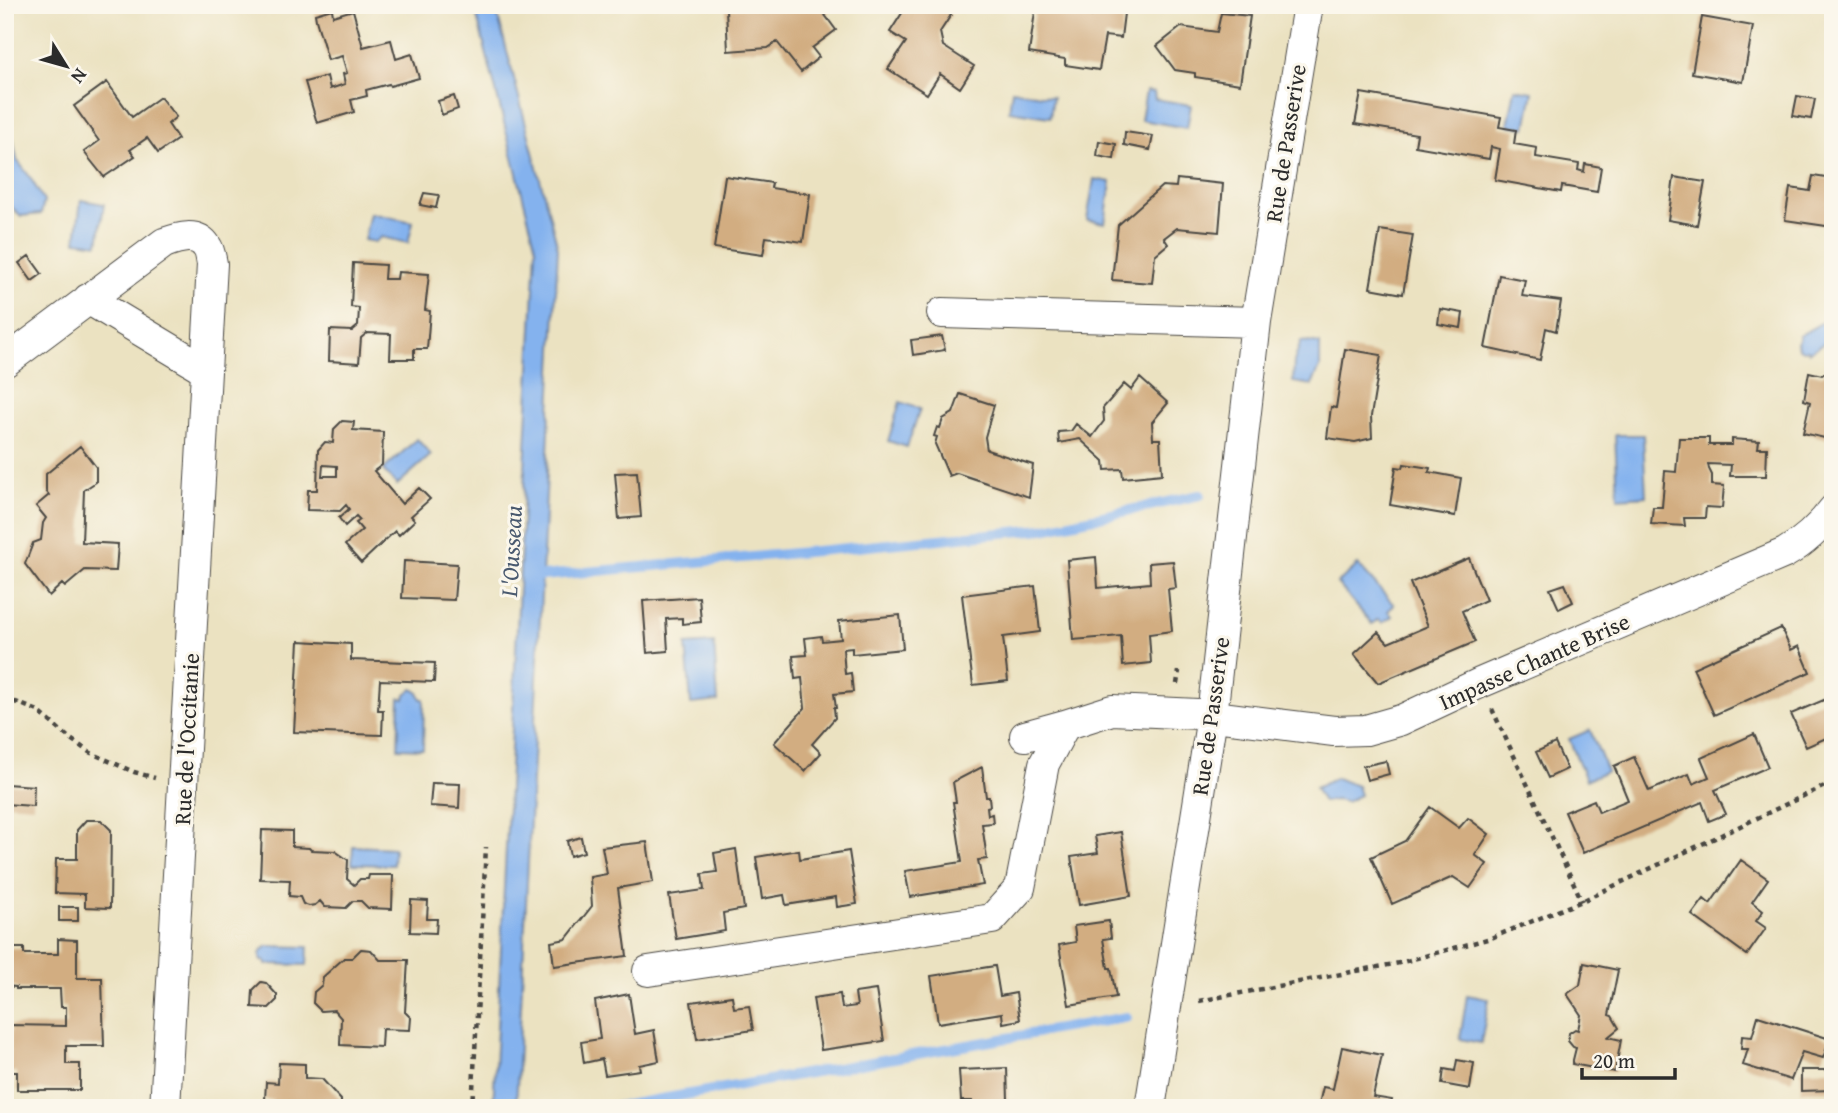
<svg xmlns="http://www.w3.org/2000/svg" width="1838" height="1113" font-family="'Gentium Book Plus',serif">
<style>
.water{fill:#84b2ee;stroke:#586e8c;stroke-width:2}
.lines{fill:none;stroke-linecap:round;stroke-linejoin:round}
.stream{stroke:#84b2ee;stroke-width:10}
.building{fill:#d2ad81;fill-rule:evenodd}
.minor-casing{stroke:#484642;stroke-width:32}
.path{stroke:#484642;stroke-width:4.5;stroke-dasharray:5 5;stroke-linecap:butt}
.minor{stroke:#fff;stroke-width:30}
.labels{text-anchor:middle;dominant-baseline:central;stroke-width:6;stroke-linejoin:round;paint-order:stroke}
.street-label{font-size:23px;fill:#2b2b2b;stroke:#fbf7ec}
.water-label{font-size:24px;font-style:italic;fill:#4a5a6f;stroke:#fbf7ec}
</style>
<rect width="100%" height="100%" fill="#fbf7ec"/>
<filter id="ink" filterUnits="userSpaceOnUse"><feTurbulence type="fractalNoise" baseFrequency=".0143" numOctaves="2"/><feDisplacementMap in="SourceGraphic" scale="14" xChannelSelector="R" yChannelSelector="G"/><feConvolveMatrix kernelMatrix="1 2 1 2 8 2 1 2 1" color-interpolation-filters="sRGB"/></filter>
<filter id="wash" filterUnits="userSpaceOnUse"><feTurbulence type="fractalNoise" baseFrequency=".00686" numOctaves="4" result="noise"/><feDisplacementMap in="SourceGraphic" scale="28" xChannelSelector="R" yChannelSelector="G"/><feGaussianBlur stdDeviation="1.57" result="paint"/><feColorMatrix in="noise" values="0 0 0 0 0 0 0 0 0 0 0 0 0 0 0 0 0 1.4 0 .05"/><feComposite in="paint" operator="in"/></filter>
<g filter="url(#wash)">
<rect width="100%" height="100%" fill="#ebe2c1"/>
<path class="water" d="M474,5H495L558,248L516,1108H493L536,248Z
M1515,89L1533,92L1526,128L1508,125Z
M1012,90L1053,97L1050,117L1009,111Z
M1146,91L1154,92L1155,99L1191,105L1187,128L1141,120Z
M5,132L13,139L17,160L30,177L44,201L41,214L21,216L5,201Z
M1094,179L1111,182L1105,223L1087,220Z
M81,200L104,204L98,244L76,241Z
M370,213L413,222L408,243L381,237L375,242L364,240Z
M1833,316V338L1809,352L1808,350L1803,351L1798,348L1797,343L1800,338L1799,336Z
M1301,341L1320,344V367L1312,385L1293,382L1294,362Z
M900,402L920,409L907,447L888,441Z
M1615,435H1643L1646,496L1618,498Z
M417,439L431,455L397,485L383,470Z
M1358,565L1394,605L1388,611L1392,616L1382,623L1378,619L1372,624L1337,583Z
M714,643L718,701L691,704L686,645Z
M412,689C418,691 419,693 421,699H424L423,749L398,748L400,698L405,699L406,694Z
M1590,730L1607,771L1586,780L1569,739Z
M1336,778L1357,786L1360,795L1346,802L1336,800L1323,802L1315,788Z
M353,846L394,848L393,865L352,864Z
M266,946L308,947L307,965L266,964V962L261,960L260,954L263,949L266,948Z
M1467,995L1489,999L1481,1043L1460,1039Z"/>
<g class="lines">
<path class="stream" d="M531,577L796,553L1043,529L1200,495
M610,1108L1127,1017"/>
</g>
<g id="blocks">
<path class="building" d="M764,5H832L831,9L825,15L836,30L812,48L819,57L801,72L777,42L768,48L728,51L726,9L761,7Z
M916,5H935L951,15L940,32L943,46L974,66L960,88L940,74L927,94L888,69L906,42L890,32L906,7Z
M1036,5H1074L1073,13L1091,16L1093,5H1125L1121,38L1105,36L1099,70L1065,65V59L1029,53Z
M332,9L333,16L353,10L363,47L391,40L396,59L412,54L419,78L390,86L389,84L366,90L367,96L351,100L354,112L317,123L305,82L327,76L330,89L345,84L343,74L347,73L342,56L328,60L316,20L315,14Z
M1221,13L1250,16L1240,84L1195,77V73L1175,70L1157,46L1181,27L1217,32Z
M1702,17L1753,26L1743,82L1692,73Z
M107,82L132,117L160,97L176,117L168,124L178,139L158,153L147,138L130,150L135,156L104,177L84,152L99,141L74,106Z
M1361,93L1501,117L1499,127L1516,130L1514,144L1537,148L1536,157L1579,164L1578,170L1584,172L1585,164L1601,167L1597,192L1562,186L1561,192L1495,180L1500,149L1491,147L1489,159L1415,146L1417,134L1355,124Z
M454,96L458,109L442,115L438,101Z
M1797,96L1815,99L1811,119L1793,116Z
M1125,132L1153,136L1150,150L1124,145Z
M1099,141L1116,144L1114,159L1097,156Z
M725,176L772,183L771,188L810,194L803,242L766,237L763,255L714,248Z
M1813,176L1833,179V227L1785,220L1790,188L1810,191Z
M1674,177L1705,182L1697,225L1668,220Z
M1177,179L1223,184L1219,232L1177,228L1164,238L1168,244L1155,255L1152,283L1112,280L1118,225L1162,186L1176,187Z
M424,193L439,195L436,208L420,205Z
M1380,230L1413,235L1403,294L1370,288Z
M29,256L42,274L32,281L19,263Z
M353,263L385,265L384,279H397L398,272L429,274L425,310L430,311L427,349H414V359H390L391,334L367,333L361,338L359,363L329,361L330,330L352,331L358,326L359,308L351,307Z
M1499,275L1525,280L1522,296L1561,301L1556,331L1546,328L1540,360L1485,348Z
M1440,309L1463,313L1461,328L1438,324Z
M942,336L945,350L913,355L911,340Z
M1345,349L1381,355L1371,416L1372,438L1355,442L1327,438L1331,407L1336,408Z
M1833,368V440L1803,433L1810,402L1804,400L1809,372L1822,375Z
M1140,378L1168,403L1152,422L1153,439H1160L1162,474L1123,478L1122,469L1105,470L1104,461L1080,439L1059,443L1058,432L1071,431L1076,424L1092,437L1104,421L1103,408L1124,384L1131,390Z
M960,394L994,405L985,437L987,450L1033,465L1029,497L957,473L949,476L935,444L937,437L934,436L937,427L940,428L943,419L953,413Z
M342,421L354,422L353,430L383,432L382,465L374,471L402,504L419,488L430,499L411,516L415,520L399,535L395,531L361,563L345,545L362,530L356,523L360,520L356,516L345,526L339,518L349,509L346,505L340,511L307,510L308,490H317L318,450L325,442L333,443L334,429ZM323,465L337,466V476H322Z
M1679,438H1709V445H1732V439L1759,441L1758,448H1767L1766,476H1730L1731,465L1708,464L1709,469L1712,475V485L1724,486L1722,508L1706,507L1705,518H1684L1685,526L1651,524L1653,507H1662L1665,471L1676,472Z
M80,446L96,467V482L84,490L82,542L118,544L116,571L85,570L65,587L62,584L49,596L25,564L33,543L41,540L43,523L46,518L36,506L49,495L46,491V474Z
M1404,464L1430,468L1429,472L1461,478L1455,516L1390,505L1396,467L1403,468Z
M637,472L641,517L619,519L615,473Z
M1096,557L1098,588L1150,583L1149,563L1173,561L1176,588L1168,589L1172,631L1149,634L1151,663L1123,666L1121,636L1073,640L1067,560Z
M1469,558L1486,600L1462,611L1475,642L1378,683L1354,654L1378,632L1388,643L1428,626L1410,583Z
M404,561L457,564L454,600L402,598Z
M1565,584L1573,602L1559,609L1550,589Z
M1035,586L1040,632L1003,637L1008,681L973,685L962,595Z
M699,597L701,622L682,624V618L666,619L668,651L647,653L643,601Z
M900,615L903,649L852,654V648L843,649L845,674L851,673L853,692L834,694L836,708H834L835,718L812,744L821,753L805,771L774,743L805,708L802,678L795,679L793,656L807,655L805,638L821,636L822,641L841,639L839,621Z
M1781,628L1791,650L1799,646L1810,672L1714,715L1693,668Z
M299,641L351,644V660L435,663L434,682L380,680L378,710H383L382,735L294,732Z
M1833,696V735L1806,747L1791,714Z
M1754,734L1768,767L1715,790L1726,814L1709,821L1702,802L1583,853L1565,812L1594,800L1599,812L1628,800L1614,766L1634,757L1649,791L1689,774L1693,784L1709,777L1701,758Z
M1555,743L1567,769L1548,778L1536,752Z
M1386,761L1389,774L1367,780L1363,766Z
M982,767L986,797H989L990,806L987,807L988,815L992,814L993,823L982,824L987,859L978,860L983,885L910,897L905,871L962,862L953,802H956L953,782Z
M432,783L460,784L459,808L430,806Z
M6,784L34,786L33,806L5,804Z
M1430,807L1459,828L1468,818L1489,834L1475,855L1487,864L1470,888L1453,877L1392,904L1371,857L1405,841Z
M86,820H101L111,830L110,908L85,907V894L55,893L56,859H77V830Z
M262,830L292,831V847L309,848L311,850L335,851L348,860L347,879L354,885L360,879H368L369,875H393L392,909L368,908L361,901H353L346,908L325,907L320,901L315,905L309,906L303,904L300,897L289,896L290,880L260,879Z
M1121,832L1131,896L1079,905L1071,857L1098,853L1095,836Z
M581,837L584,852L570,856L567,841Z
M647,842L653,882L618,888L627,956L554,966L551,942L566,939L592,906L590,877L607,874L602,847Z
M736,849L744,909L723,913L725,931L676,939L669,895L704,890L702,874L717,872L714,853Z
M799,850L800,859L849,851L857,904L837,907L836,897L786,905L784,895L762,899L756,857Z
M1741,860L1768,879L1752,902L1763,911L1756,921L1766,928L1747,955L1692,915L1704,899L1710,904Z
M411,900L428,901L427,919H437L436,933L410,932Z
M59,907H78V921H59Z
M1109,921L1111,938L1103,939L1108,968H1111L1116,997L1069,1005L1059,945L1076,942L1074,926Z
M58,939L77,940V978H102L104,1046H66V1064H80V1090H17V1072H10L11,1025L66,1026V1007H61L60,989H16V987L5,986V948H24V954H58Z
M361,949L371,950L380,960H408L405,1012L411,1018L410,1030L382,1029L381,1047L340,1045L341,1018L334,1010L321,1011L313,1003L314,992L322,985L323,977L344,958H352Z
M1584,963L1618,970L1609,1015L1612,1016L1619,1028L1608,1037L1621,1040L1615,1072L1572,1064L1576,1048L1573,1047L1568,1041L1569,1033L1575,1029L1578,1030L1581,1015L1567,994L1580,985Z
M995,966L1000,996L1016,993L1020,1020L1003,1023L1002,1013L938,1023L931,976Z
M261,982L266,983L277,995V1000L269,1008L252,1007L253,990Z
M876,990L884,1041L821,1050L813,998L840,994L842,1008L857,1006L855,993Z
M629,994L635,1034L654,1030L659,1061L639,1065L640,1070L605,1075L602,1059L584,1063L581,1042L600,1039L595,1001Z
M732,996L734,1008L749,1006L753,1030L697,1039L691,1002Z
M1758,1016L1830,1039L1823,1058L1802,1052L1791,1080L1743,1065L1748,1049H1741L1742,1036L1752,1037Z
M1342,1047L1382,1055L1373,1097L1392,1100L1390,1108H1318L1323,1087L1333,1089Z
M1457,1060L1474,1063L1470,1089L1442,1084L1444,1069L1455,1071Z
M279,1063L305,1064V1078L322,1079L341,1100V1108H265L273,1100H265L266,1082L278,1083Z
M1007,1068L1008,1100H1016V1108H973L972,1101H961L959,1070Z
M1801,1070H1832V1090L1801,1091Z"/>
</g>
</g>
<g filter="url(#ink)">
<use href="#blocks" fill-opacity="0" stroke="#484642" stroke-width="2"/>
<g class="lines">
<defs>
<path id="minor" d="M88,299L206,370
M942,313L1256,322
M5,362L164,243C178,238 197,231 207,247C210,251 211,259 212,264L165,1108
M1025,736L1065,725L1112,710L1198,714L1334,731L1366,730L1401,720L1480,683L1785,553C1804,542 1819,528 1833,510
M648,971L992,919L1020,888L1044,764L1065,725
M1150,1108L1212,716L1256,322L1308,5"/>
</defs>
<use href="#minor" class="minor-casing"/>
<path class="path" d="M1177,684L1179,671
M5,707L16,702L38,711L68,737L89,752L134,772L155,778
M1492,709L1582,901
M1199,1001L1399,963L1491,938L1582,901L1833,782
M472,1108L486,847"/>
<use href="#minor" class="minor"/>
</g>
</g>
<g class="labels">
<g class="street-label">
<text transform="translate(1285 143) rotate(-81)">Rue de Passerive</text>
<text transform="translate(1534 661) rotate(-24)">Impasse Chante Brise</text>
<text transform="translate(1210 716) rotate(-82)">Rue de Passerive</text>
<text transform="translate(186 739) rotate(-87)">Rue de l'Occitanie</text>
</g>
<g class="water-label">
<text transform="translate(511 551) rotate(-87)">L'Ousseau</text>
</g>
</g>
<rect width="1838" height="1113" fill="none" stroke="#fbf7ec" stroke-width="28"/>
<g transform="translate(66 66) rotate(127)" stroke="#fbf7ec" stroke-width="5" paint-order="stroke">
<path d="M0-5L12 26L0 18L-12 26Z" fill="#2b2b2b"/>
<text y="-10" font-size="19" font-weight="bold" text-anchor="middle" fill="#2b2b2b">N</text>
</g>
<path d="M1582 1068v10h93v-10" fill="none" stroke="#2b2b2b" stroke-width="3.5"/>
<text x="1593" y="1068" font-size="21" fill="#2b2b2b" stroke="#fbf7ec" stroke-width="5" paint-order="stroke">20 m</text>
</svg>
